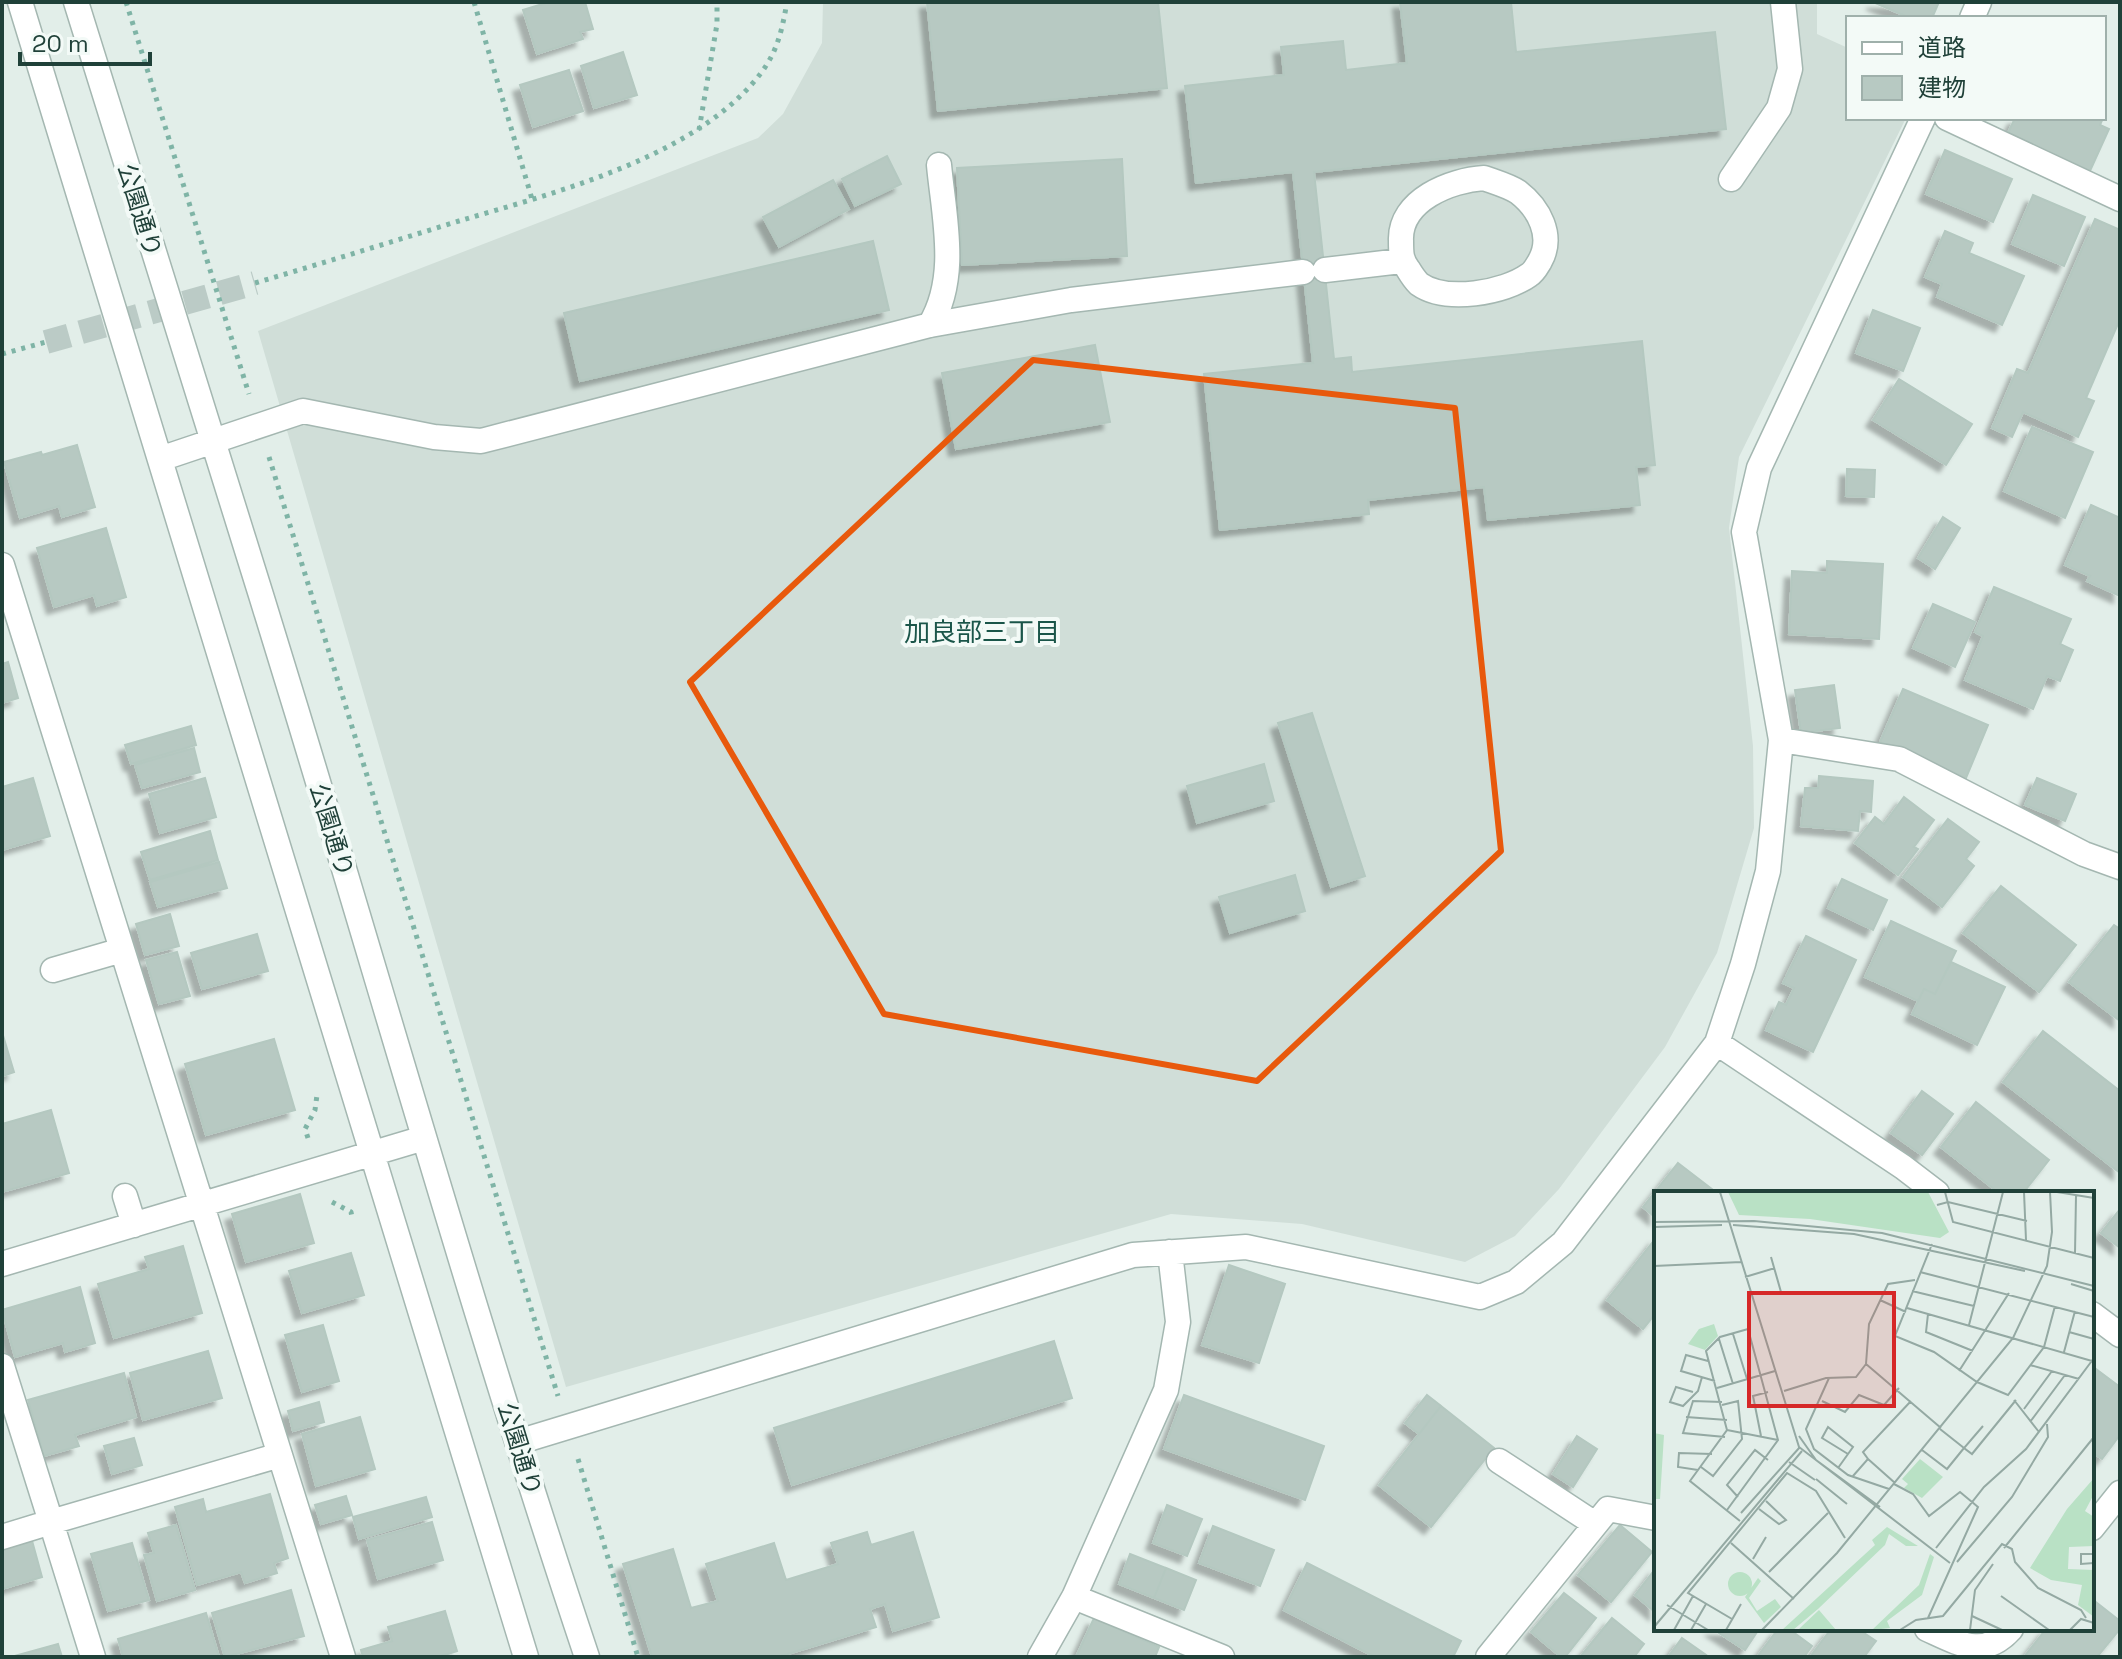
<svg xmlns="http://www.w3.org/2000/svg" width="2122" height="1659" font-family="'Space Grotesk','Noto Sans JP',sans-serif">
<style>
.built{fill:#d0ded8}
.building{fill:#b7c9c2;stroke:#b4c8c0;stroke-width:2;filter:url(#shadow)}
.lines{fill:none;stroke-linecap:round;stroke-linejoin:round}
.minor-tunnel{stroke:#bbcbc6;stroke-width:24;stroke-dasharray:24 12;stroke-linecap:butt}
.minor-casing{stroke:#a4b7b1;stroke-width:27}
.path{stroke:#7fb4a6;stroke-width:5;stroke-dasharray:4 6;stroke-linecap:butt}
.minor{stroke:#fff;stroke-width:24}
.marked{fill:none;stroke:#e8590c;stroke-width:6;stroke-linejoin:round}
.labels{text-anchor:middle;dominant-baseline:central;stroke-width:8;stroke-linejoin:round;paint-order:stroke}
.street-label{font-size:24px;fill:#204139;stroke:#f3faf7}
.neighbourhood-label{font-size:26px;fill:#1a5549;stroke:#f3faf7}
.inset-road{fill:none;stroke:#94a9a3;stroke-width:2}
.view{fill:#d62828;fill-opacity:0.15;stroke:#d62828;stroke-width:4}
.inset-edge{fill:none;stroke:#204139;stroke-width:4}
</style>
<defs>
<filter id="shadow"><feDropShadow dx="-7" dy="7" stdDeviation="2" flood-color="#0004"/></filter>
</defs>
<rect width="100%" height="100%" fill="#e2eee9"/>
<path class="built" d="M823,2H1817V34L1848,48V118H1906L1739,457L1729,528L1753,746L1754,828L1717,953L1665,1047L1559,1189L1515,1236L1465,1262L1302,1224L1171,1214L566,1387L258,331L758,138L783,114L822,43Z"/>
<path class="building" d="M549,2H585L593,29L580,32L583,39L537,54L523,10Z
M927,2H1158L1167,88L938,111Z
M1400,2H1511L1516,52L1715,32L1726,129L1314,172L1334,359L1351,357L1352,372L1642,341L1655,465L1636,467L1640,505L1488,520L1484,487L1368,500L1369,514L1220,530L1204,374L1313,363L1293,172L1196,183L1185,86L1284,75L1281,47L1343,41L1346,70L1407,63Z
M1873,2H1939L1932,18H1910Z
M623,52L637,95L594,108L581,66Z
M569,70L583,111L533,127L520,85Z
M2015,118H2103L2100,125L2109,129L2090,171L2008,133Z
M1945,150L2012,179L1993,222L1926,194Z
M887,156L901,184L855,206L842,179Z
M1122,159L1127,256L962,265L957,168Z
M833,180L849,209L779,247L763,217Z
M2033,195L2085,217L2064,266L2012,244Z
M2095,219L2120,230V319L2086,398L2094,401L2078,437L2023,412L2012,437L1992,428L2017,369L2028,373Z
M1945,231L1973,243L1969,253L2024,276L2002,325L1937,297L1942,284L1925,277Z
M873,241L889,310L580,381L564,313Z
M1873,310L1920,328L1903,371L1856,353Z
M1095,345L1110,422L956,449L942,373Z
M1899,379L1972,424L1946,465L1873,420Z
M2032,427L2093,452L2065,518L2004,491Z
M77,445L95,507L62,517L59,506L20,518L4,462L41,452L42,455Z
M1847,469L1875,470L1874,497L1846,496Z
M2091,505L2120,518V596L2087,581L2090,576L2065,565Z
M1943,517L1960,528L1935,569L1918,558Z
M106,528L126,597L97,606L94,595L54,607L37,548Z
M1827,561L1883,564L1879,639L1789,634L1792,571L1827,573Z
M1994,587L2071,619L2060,644L2073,650L2060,681L2047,676L2033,709L1965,680L1983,636L1975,632Z
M1933,604L1975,622L1955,667L1913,648Z
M8,662L18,698L2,703V664Z
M1834,685L1840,728L1801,733L1795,690Z
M1903,689L1988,725L1966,778L1880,742Z
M1312,713L1365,876L1331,887L1278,723Z
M191,726L196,745L131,764L125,745Z
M194,748L200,772L142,788L135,765Z
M1264,764L1274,801L1197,823L1187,786Z
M1819,776L1873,781L1871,812L1860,811L1858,831L1801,826L1805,788H1818Z
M33,778L50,836L2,850V787Z
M205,778L216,817L160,833L149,794Z
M2037,778L2076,794L2065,821L2025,805Z
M1904,797L1934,820L1914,847L1918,849L1898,875L1855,843L1875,817L1884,824Z
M1948,819L1979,842L1966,859L1974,866L1942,907L1903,877Z
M210,831L218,860L150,880L141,852Z
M219,862L227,888L158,907L150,882Z
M1295,875L1305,911L1230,933L1219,897Z
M1842,879L1887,900L1873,930L1828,908Z
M2001,886L2076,945L2039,992L1963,933Z
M170,914L179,946L145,955L136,924Z
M1891,921L1956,951L1935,994L1924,989L1918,1001L1865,977Z
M2114,925L2120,929V1021L2069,982Z
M257,934L268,971L202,989L191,953Z
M1806,936L1856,960L1813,1052L1766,1030L1779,1002L1786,1005L1794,988L1783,983Z
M177,952L190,996L159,1004L146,960Z
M1951,962L2005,987L1977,1045L1912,1014L1924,989L1935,994Z
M2043,1031L2120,1091V1173L2003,1082Z
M2,1032L14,1072L2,1076Z
M274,1039L295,1110L206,1135L185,1064Z
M1922,1091L1953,1114L1922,1155L1891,1133Z
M1976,1102L2049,1160L2023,1193H1999L1941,1147Z
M51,1110L69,1173L2,1192V1124Z
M1678,1163L1717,1193H1656V1218L1643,1207Z
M300,1194L314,1243L246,1262L232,1214Z
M2120,1209V1248L2101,1233Z
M1656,1238V1313L1643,1329L1607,1300Z
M183,1246L202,1313L114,1338L98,1284L149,1269L145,1257Z
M351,1253L364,1295L302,1313L289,1271Z
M1229,1265L1285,1284L1259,1363L1202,1345Z
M80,1287L95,1343L65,1352L63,1343L15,1357L2,1310Z
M323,1325L339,1381L302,1392L285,1335Z
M1054,1341L1072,1398L792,1485L774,1428Z
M208,1351L222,1398L143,1420L130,1373Z
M2092,1366L2120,1387V1435L2102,1459L2092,1452Z
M124,1373L136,1417L75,1435L79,1446L44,1456L28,1400Z
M1184,1395L1324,1446L1305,1500L1164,1449Z
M1427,1395L1441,1406L1419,1434L1405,1423Z
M319,1402L324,1422L293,1431L288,1411Z
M1441,1406L1494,1448L1431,1527L1379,1485Z
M360,1417L375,1469L316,1486L302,1434Z
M1577,1436L1597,1449L1573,1487L1553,1474Z
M134,1438L142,1465L112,1474L104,1446Z
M270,1494L288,1558L274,1563L277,1573L245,1583L241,1572L197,1585L175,1507L203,1499L206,1512Z
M346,1496L352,1515L321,1524L315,1505Z
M426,1497L432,1517L359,1539L353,1517Z
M1167,1505L1202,1519L1187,1556L1153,1543Z
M432,1522L443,1560L378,1579L367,1540Z
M176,1525L195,1590L157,1601L144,1555L154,1553L148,1533Z
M1620,1525L1652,1552L1611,1602L1578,1575Z
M1213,1526L1274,1550L1260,1586L1199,1563Z
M867,1532L871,1545L913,1532L939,1617L893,1631L885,1604L870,1609L876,1627L778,1657H652L623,1564L673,1549L691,1608L718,1601L706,1564L774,1543L786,1580L838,1564L831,1543Z
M31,1537L42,1577L2,1589V1545Z
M132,1543L149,1600L108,1611L91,1554Z
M1130,1554L1166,1568L1154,1598L1119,1584Z
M1307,1563L1461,1641L1453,1657H1375L1284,1610Z
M1166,1568L1196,1580L1184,1610L1154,1598Z
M1656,1568V1613L1635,1595Z
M291,1590L304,1636L225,1657L212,1613Z
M1564,1593L1596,1618L1565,1657H1561L1531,1632Z
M2092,1599L2120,1621V1629L2097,1657H2024L2046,1629H2092Z
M445,1611L457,1651L438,1657H363L361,1650L392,1641L388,1627Z
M206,1613L219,1657H123L118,1639Z
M1094,1618L1159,1647L1155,1657H1076Z
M1612,1618L1644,1644L1634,1657H1580Z
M1713,1629H1759L1745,1650Z
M1778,1629H1789L1812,1646L1804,1657H1757Z
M1831,1629H1858L1876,1641L1864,1657H1810Z
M1682,1638L1706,1655L1704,1657H1668Z
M58,1644L62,1657H11Z"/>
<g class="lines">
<path class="minor-tunnel" d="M46,342L255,283"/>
<defs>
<path id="minor" d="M20,2L526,1657
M76,2C149,238 224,473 296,709C392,1025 482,1344 587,1657
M1972,18L1979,2
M1947,118L2120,199
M1484,178C1495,182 1509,186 1518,192C1539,208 1554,236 1540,261C1537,266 1534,272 1529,275C1504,293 1446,303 1419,284C1415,280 1411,274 1408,269C1401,260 1401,253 1401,241C1399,200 1451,180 1484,178Z
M1731,179L1779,108L1790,69L1783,2
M1325,270L1401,261
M930,325C959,277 944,218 939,165
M160,459L303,411L434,437L481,441L930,325L1071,300L1303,272
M2,565L343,1657
M1781,740L1899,759L2084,854L2120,867
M53,970L122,950
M1717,1043L1903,1167L1937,1193
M125,1196L134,1225
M2,1264L424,1138
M2092,1314L2120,1335
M2,1366L51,1522L2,1537
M518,1442L1133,1255L1246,1247L1480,1297L1516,1282L1563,1243L1717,1043L1743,964L1768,871L1781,740L1744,532L1759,468L1923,118
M1499,1461L1595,1524
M2092,1528L2120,1493
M1074,1597L1222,1657
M1927,1629C1960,1644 1984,1659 2011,1629
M93,1657L51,1522L280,1455
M1040,1657L1074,1597L1166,1390L1178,1322L1170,1252
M1488,1657L1608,1509L1656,1518"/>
</defs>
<use href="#minor" class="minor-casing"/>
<path class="path" d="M126,2L249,394
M474,2L532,199
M699,130L717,24V2
M255,283C323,263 391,242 459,221C554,193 684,160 752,84C776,57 781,36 787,2
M2,354L46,342
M269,457L558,1396
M308,1138L305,1129L315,1110L317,1095
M332,1202L351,1212L352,1217
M578,1459L638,1657"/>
<use href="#minor" class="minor"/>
</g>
<path class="marked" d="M1033,360L1455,408L1501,851L1257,1081L884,1014L690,682Z"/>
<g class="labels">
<g class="street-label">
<text transform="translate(140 210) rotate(73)">公園通り</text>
<text transform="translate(332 830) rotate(73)">公園通り</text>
<text transform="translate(520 1449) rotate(73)">公園通り</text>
</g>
<g class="neighbourhood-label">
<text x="982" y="632">加良部三丁目</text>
</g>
</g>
<g transform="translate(1654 1191)">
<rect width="440" height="440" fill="#e2eee9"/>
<path d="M74,1H274L295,41L286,47L156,28L85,24ZM60,133L64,145L51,159L34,153L45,138ZM0,242L10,244L6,308H0ZM266,268L289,286L268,307L250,297L254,293L248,288ZM440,287V303L431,320L440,326V355L415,356L414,378L440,379V426L424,414L428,394L397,389L376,377L413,318ZM233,336L264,355H252L235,343L231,354L164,418L139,439H128L221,354L218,349ZM276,363L280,366L268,404L233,430L236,437L218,439L265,394ZM74 393a12 12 0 1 1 24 0a12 12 0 1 1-24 0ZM104,387L107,390L95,407L103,420L121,408L127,416L110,432L91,406ZM165,419L182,439H144L147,436Z" fill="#b9e1c5"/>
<path class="inset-road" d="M66,1L145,256L296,372M291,1L299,31L440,67M370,1L372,49M403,1L440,7M283,14L294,11L373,30M0,31L100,30L228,42L440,95M79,34L200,43L371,80M0,36L68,34M278,53L241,145L280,161L323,191L354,204L390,156L401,115M421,62L422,5M117,66L127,101M0,75L87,71M266,81L440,126M91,86L121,77M417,93L440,100M258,100L320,115M226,109L252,121M253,117L438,170M274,123L272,141L319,160M315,134L349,1M415,141L440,148M79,143L93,188M65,148L79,193M410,161L421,120M54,170L32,164L27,180L61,190M212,173L287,237M376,174L425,188M305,180L355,102M175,187L152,238L160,258L194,284L235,298M63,197L121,180M130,200L172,187L202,186L212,173L215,133L234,93L261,89M39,201L22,196L16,211L29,215L44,200L48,186M360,209L385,241M168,210L191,221L205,204L230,214L245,197M68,211L39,210L29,242L71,246M370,218L398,180M32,226L73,229M376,231L411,184M329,235L310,257L318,263L362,209M286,238L310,257M73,239L124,249M107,245L99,205L114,201M145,245L162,269L226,316M268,259L293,278L310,257M214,268L241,292M135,271L161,289M47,276L59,285L88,248L84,210L68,214M184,277L199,256L174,236L168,247L194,263M44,279L24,276L25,262L58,263M199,285L214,268L209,261L257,210M162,288L193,313M240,293L259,303L275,325L306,301L324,316L274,427M84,306L73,294L101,259L114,269M105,318L125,333L132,329L112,310M73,319L124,249L94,138L66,146L52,160L73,239L36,290L86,330M87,322L146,256M77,352L140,408M282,357L330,296L372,258L440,167M350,357L440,246M440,363H427V373L440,372M99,368L112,346M303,371L358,306L394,246L393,233M115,381L174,322M347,405L395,439M13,414L54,439M318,425L348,439M78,428L34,402L133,282L162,300L191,347M0,436L148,260M20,439L39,405M37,439L52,413M72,439L87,413M108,439L183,362L359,147L393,75L398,41L396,1M246,439L262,429L289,425L348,353L358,358L361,371L384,397L427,419L432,427M316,439L321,399L339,373M416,439L427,428L440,432"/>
<path class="view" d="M95,102H240V215H95Z"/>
<rect width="440" height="440" class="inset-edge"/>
</g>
<rect width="2122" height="1659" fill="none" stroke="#204139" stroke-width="8"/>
<rect x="1846" y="16" width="260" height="104" fill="#f3faf7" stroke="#9fb0ab" stroke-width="2"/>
<rect x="1862" y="42" width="40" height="12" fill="#ffffff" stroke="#9fb0ab" stroke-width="2"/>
<text x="1918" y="56" font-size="24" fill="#204139">道路</text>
<rect x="1862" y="76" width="40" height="24" fill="#b7c9c2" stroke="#9fb0ab" stroke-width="2"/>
<text x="1918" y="96" font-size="24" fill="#204139">建物</text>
<path d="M20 52v12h130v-12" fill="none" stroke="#204139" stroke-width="4"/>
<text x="32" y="52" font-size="24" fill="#204139" stroke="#f3faf7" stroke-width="6" paint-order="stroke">20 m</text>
</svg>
